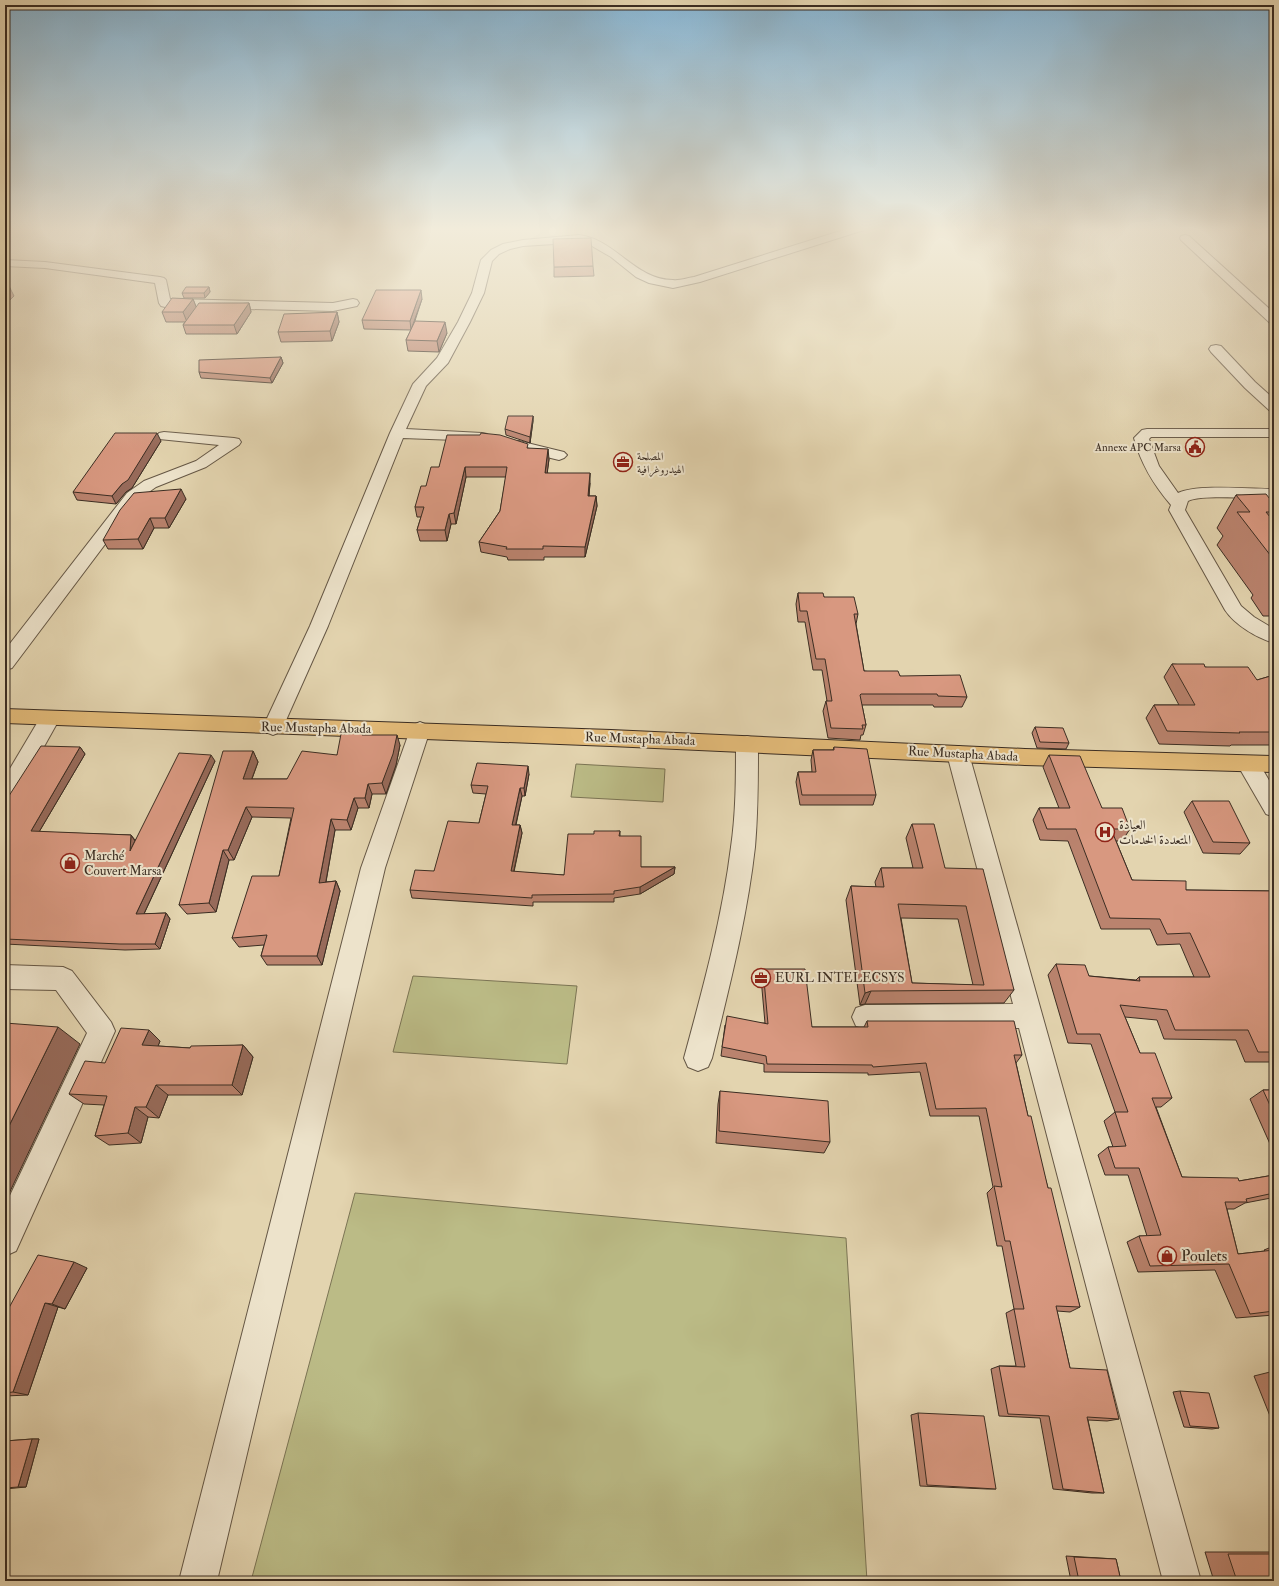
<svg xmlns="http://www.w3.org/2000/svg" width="1279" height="1586" font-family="'IM FELL Double Pica',Amiri,serif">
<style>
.green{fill:#bbbb86;stroke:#7b7454}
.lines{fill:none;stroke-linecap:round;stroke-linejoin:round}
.minor-casing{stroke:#655745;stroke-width:2}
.major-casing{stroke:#3b2d22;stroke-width:2}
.minor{fill:#ede3cb;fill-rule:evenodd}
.major{fill:#e2ba78;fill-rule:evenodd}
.wall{fill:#ba836e;stroke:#3b2d22;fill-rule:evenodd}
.shaded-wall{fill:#976a5a;stroke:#3b2d22}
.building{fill:#d89880;stroke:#3b2d22;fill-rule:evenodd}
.labels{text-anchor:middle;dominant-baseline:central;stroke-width:4;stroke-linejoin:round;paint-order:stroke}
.far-poi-label{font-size:11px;fill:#3b2d22;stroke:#ede3cb;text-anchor:end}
.street-label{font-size:13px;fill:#3b2d22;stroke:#ede3cb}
.poi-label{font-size:13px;fill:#3b2d22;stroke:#ede3cb;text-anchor:start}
.near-poi-label{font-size:16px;fill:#3b2d22;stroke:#ede3cb;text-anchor:start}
</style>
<rect width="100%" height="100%" fill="#e3d4af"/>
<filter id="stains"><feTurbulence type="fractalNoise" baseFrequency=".005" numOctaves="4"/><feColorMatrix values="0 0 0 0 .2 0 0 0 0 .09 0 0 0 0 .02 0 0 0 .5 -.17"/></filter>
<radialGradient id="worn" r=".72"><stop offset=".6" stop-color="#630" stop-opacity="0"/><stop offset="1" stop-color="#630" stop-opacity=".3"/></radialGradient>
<path class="green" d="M576,764L665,769L663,802L571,797Z
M413,976L577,986L567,1064L393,1052Z
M355,1193L846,1238L867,1581H251Z"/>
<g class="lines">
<defs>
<path id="minor" d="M853,227H868L867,229L700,282L673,288L649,283L636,277L611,257L585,242L523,246L510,249L499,254L492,261L484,293L470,322L448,363L426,386L406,429L482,433L487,434L489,437L487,440L482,441L403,438L328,626L283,727L280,732L273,735L266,732L263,727L310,626L390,433L413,384L437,358L458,322L472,293L481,260L491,250L503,244L523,240L579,235C615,239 635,280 673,280C679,281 687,278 694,277Z
M1185,235L1189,236L1274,313V324L1270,323L1181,240L1180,238L1181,236Z
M5,260L45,262L160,277L164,278L166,280L170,299L333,303L353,299L357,300L359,303L357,306L333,311L165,307L161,306L159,303L155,283L45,268L5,266Z
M1216,345L1221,346L1255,382L1274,399V411L1269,410L1245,388L1211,352L1209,349L1211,346Z
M1147,429H1274V437H1151L1149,439L1159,466L1178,493C1197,484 1251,489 1274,489V499C1256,499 1202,494 1188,501L1185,510L1241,606L1254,617L1274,629V643C1257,638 1235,625 1225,610L1169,510L1171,505C1153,484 1141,464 1134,438L1142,430Z
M164,432L234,438L239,439L241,442L239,445L206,467L156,487L139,499L12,668L5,670V650L127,493L144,481L196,461L219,445L159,439L157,436L159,433Z
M519,441L564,452L567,455L564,458L559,460L514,449L511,446L514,443Z
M50,711L57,713L60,718L13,802L5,805V777L43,713Z
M420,722L427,725L430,730L385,868L217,1581H179L361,868L410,730L413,725Z
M747,736L754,738L758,744C758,778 758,813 755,847C747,919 729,988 712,1058L708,1067L698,1071L688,1067L684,1058C703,988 722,919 731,847C736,813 736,778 736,744L740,738Z
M958,746L966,748L969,754L1201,1581H1163L1019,1028L865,1029L856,1026L852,1017L856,1008L865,1005L1013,1004L947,754L950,748Z
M1248,756L1256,758L1274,789V817L1266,814L1237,764L1240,758Z
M5,965L63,967L72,971L111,1022L115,1031L16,1251L5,1256V1206L87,1033L56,990L5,989Z"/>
<path id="major" d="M5,709L611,730L1025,749L1274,756V772L1025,765L611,746L5,723Z"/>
</defs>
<use href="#minor" class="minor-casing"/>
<use href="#major" class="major-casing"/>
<use href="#minor" class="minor"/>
<use href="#major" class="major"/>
</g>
<path class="wall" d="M593,266L594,276L554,277V267Z
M209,287L210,292L205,298H184L182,293Z
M193,299L196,307L249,303L251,312L237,334H186L183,325L185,322H166L162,312Z
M422,299L413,327L447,333L439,352L408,351L406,340L411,330L364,329L362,320Z
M337,312L339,322L332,341L281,342L278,332Z
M281,357L283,363L272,383L201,378L199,372Z
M533,416V421L530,443L506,435L505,429Z
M161,441L132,488L126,492L116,504L77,500L73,492Z
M528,448L549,459L547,473L590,483L589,496H596L597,506L585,557H544V560H508L507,557L481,552L479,542L500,511L506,477H466L456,524H451L447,541H420L417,530L421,517H417L415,507L426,486L439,467Z
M1274,490V616H1263L1251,598L1253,595L1217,545L1223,536L1217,528L1236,495L1269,498Z
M186,499L169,528H154L143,549H108L103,540Z
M798,593L824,597L858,614L856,624L864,671L900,676L967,697L962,707H934L933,705H862L866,725L863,735H861L860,740L828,738L823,711L826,701H827L822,670H813L805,622H798L796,604Z
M1172,664L1205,667L1257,680L1274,675V745H1231L1230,746L1159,744L1146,718L1154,705H1179L1164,677Z
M1035,727L1069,743L1066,749L1037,748L1032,733Z
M362,733L363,735L400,745L396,765L386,794H372L369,808H358L351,830H335L326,882L336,881L340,891L322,965H267L261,956L264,945L239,947L232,938L279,876L291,818L252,817L234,860H229L216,912L187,914L179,905L253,751L258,762L252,779H287L337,755Z
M80,747L85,754L39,832L131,835L135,840L215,761L144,914L166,913L170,919L160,949L125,950L5,944V802Z
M834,747L876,795L873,805H800L796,782L798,772H812L811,760L813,750H833Z
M1049,755L1102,808L1130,829L1122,841H1116L1132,880L1186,890L1274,891V1062H1245L1236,1040L1164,1039L1157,1020L1125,1017L1140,1053L1172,1098L1161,1107H1156L1182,1177L1239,1181L1274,1175V1206L1271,1198L1245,1203L1234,1209H1227L1238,1254L1265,1251L1264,1250L1274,1246V1315L1236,1318L1215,1270L1138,1272L1127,1242L1139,1236H1147L1128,1175H1105L1098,1155L1108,1147H1113L1104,1121L1115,1112L1091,1044L1068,1043L1048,975L1056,964L1089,976L1136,980L1139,977H1194L1180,944L1157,945L1150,929H1101L1068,841L1040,840L1033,820L1039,808H1059L1043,767Z
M529,774L525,796H522L516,825H520L522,833L514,872L564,875L594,834L620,831V836L641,867H675L674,874L640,894L614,898V902H533V906L412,898L410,890L434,871L479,823L486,794L473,793L471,785Z
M1192,801L1250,843L1240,854L1203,853L1184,812Z
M912,824L945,868L1014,990L1004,1003L865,1004L860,1005L846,900L851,886L876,887L875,882L881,868H913L906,838ZM901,918L958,919L973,985L912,983Z
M763,969L812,1027H864L867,1021L1022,1055L1016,1063L1028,1116L1048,1188L1080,1307L1070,1312L1057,1311L1070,1368L1119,1419L1107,1421L1088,1420L1104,1493H1092L1053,1489L1040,1418L999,1416L991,1369L999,1366H1016L1006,1313L1014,1309L1002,1246H997L987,1193L993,1187L979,1116H930L920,1072L868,1075V1073L764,1072V1064L721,1056L725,1025L765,1023L761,978Z
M160,1041L158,1046L190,1048L243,1045L253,1057L242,1095H168L159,1118L148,1117L141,1143L109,1145L95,1136L104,1105L84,1104L69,1094L105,1063Z
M1263,1090H1274V1153L1250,1099Z
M720,1091L830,1142L824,1153L716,1143L718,1104Z
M87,1268L65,1309L58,1307L28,1395L5,1396V1315Z
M1274,1371V1426L1254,1376Z
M1180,1391L1219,1428L1212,1429L1184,1427L1173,1392Z
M918,1413L996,1489H987L920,1486L911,1415Z
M32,1439H39L26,1487L5,1489V1441Z
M1205,1552H1274V1581H1214Z
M1066,1556L1116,1559L1121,1581H1071Z"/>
<path class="shaded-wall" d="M7,282L14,296L5,305V283Z
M209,287L210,292L205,298L204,293Z
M421,290L422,299L411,330L410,321Z
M193,299L197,309L187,322L183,312Z
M249,303L251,312L237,334L234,325Z
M337,312L339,322L332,341L330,331Z
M445,322L447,333L439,352L437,341Z
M281,357L283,363L272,383L270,378Z
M533,416V421L530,443V437Z
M157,433L161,441L132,488L126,492L116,504L112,496L122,484Z
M548,449L549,459L546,483L545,473Z
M465,467L466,477L456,524L454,513Z
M590,473V483L588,506V496Z
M181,489L186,499L169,528L165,518Z
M596,496L597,506L585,557V547Z
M449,514L451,524L447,541L445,530Z
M150,518L154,528L143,549L138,539Z
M397,735L400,745L396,765L386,794L382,783Z
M80,747L85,754L36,837L31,831Z
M253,751L258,762L248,789L243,779Z
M211,755L215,761L141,920L136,914Z
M528,766L529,774L525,796L524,788Z
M368,784L372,794L369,808L365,798Z
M520,788L522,796L514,832L512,825Z
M354,798L358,808L351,830L347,820Z
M246,807L252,817L234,860L228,850Z
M331,819L335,830L324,892L319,883Z
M520,825L522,833L512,879L511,871Z
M131,835L135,841L130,851Z
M223,850L229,860L216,912L209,903Z
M675,867L674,874L640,894V887Z
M336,881L340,891L322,965L317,956Z
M166,913L170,919L160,949L155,944Z
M871,991L865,1004L860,1005L865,993Z
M58,1027L80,1044L5,1202V1134Z
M149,1030L160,1041L154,1056L142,1045Z
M243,1045L253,1057L242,1095L232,1085Z
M156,1085L168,1095L159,1118L146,1107Z
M135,1107L148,1117L141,1143L128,1133Z
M74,1262L87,1268L65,1309L52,1304Z
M45,1303L58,1307L28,1395L13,1392Z
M32,1439H39L26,1487H18Z"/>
<path class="building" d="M591,238L593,266L554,267L553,239Z
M186,287H209L204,293H182Z
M376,290H421L410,321L362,320Z
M172,298L193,299L183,312H162Z
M199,303H249L234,325H183Z
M337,312L330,331L278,332L284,314Z
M415,321L445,322L437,341L406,340Z
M281,357L270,378L199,372V360Z
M508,416H533L530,437L505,429Z
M115,433H157L128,480L122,484L112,496L73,492Z
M481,433L500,435L528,444L527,448L548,449L545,473H590L588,496H596L585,547L543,546V549H506L507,547L479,542L500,511L507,467H465L454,513L449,514L445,530H417L424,507H415L421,486H426L431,467H439L447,435H480Z
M181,489L165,518H150L138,539L103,540L120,510L134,493Z
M1266,494L1274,504V512H1266L1274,522V560L1237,512H1250L1236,495Z
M798,593H823L824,597H854L858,614H854L864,671H898L900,676L960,675L967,697L938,696L937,694H861L860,695L866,725H862L863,729L831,728L826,701H832L825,659H816L807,611H800Z
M1172,664H1204L1205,667H1248L1257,680L1274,675V732H1239L1240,733L1167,731L1154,705H1195Z
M1035,727L1063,728L1069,743L1040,742Z
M362,733V735H397L393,754L382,783L368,784L365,798H354L347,820L331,819L319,883L336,881L317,956H261L267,935L232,938L252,876H279L294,808L246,807L228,850H223L209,903L179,905L223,751H253L243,779H287L302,751L337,755L341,734Z
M41,746L80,747L31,831L131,835L130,851L179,753L211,755L136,914L166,913L155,944H120L5,939V802Z
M834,747L867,749L876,795H802L798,772H816L813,750H834Z
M1049,755L1080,756L1102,808H1122L1130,829H1111L1132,880L1186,881V890L1274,891V1052H1258L1248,1030H1175L1167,1010L1120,1005L1140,1053H1155L1172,1098H1152L1182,1177L1238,1178L1239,1181L1274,1175V1193L1246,1199L1247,1202H1225L1238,1254L1274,1250V1311L1250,1314L1229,1264L1150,1266L1139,1236L1161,1235L1139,1168H1115L1108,1147L1126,1146L1115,1112H1128L1100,1034H1077L1056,964L1085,965L1089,976L1140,981L1139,977H1210L1190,933L1167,934L1160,919L1110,918L1076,829H1047L1039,808H1070Z
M477,763L528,766L524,788H520L512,825H520L511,871L564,875L568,834H594V831H620L619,836H641V867H675L640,887L614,891V894L532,895V898L410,890L415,870L434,871L448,821L479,823L488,786L471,785Z
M1192,801H1229L1250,843L1213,842Z
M912,824H934L945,868L983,869L1014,990L871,991L865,993L851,886L884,887L881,868H923ZM898,904L966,906L984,985L912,983Z
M763,969H805L812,1027H868L867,1021H1014L1022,1055H1014L1028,1116H1031L1048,1188H1051L1080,1307L1056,1306L1070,1368L1107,1370L1119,1419L1087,1417L1104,1493L1063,1489L1049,1416L1008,1414L999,1366L1025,1367L1014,1309H1024L1010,1241H1005L994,1186L1002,1187L986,1108L936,1109L926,1063L873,1067L872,1065L767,1064L766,1056L722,1047L727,1016L768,1024Z
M5,1023L58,1027L5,1134Z
M121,1028L149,1030L142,1045L190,1048L191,1046L243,1045L232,1085H156L146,1107H135L128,1133L95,1136L107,1096L69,1094L85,1061L105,1063Z
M1263,1090H1274V1114Z
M720,1091L828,1101L830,1142L719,1131Z
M38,1255L74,1262L52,1304L45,1303L13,1392L5,1393V1315Z
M1180,1391L1209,1393L1219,1428L1190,1426Z
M918,1413L984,1416L996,1489L927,1485Z
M32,1439L18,1487L5,1488V1441Z
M1228,1554H1274V1581H1237Z
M1074,1557L1116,1559L1121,1581H1079Z"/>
<linearGradient id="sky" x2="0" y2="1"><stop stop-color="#87b5d3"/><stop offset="0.51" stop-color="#f2ecdb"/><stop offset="1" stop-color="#f2ecdb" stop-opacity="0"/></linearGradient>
<rect width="1279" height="449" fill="url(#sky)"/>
<defs>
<symbol id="civic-ring" viewBox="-11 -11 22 22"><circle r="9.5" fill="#ede3cb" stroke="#8f2418" stroke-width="1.5"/><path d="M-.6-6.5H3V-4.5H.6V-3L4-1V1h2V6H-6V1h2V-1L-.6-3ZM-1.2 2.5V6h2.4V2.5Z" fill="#8f2418"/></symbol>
<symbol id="office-ring" viewBox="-11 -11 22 22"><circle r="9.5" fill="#ede3cb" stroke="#8f2418" stroke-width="1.5"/><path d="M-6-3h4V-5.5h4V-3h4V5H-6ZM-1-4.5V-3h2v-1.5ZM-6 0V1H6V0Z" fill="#8f2418"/></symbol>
<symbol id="hospital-ring" viewBox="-11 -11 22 22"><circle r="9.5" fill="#ede3cb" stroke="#8f2418" stroke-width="1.5"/><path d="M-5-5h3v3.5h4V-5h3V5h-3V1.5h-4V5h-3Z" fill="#8f2418"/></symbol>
<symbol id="shop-ring" viewBox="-11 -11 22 22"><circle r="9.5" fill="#ede3cb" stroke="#8f2418" stroke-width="1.5"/><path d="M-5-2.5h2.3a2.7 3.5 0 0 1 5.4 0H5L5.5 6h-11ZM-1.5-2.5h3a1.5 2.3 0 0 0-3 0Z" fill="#8f2418"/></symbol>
</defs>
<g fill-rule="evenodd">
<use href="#civic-ring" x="1184" y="436" width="22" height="22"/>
<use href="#office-ring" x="612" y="451" width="22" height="22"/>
<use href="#hospital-ring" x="1094" y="821" width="22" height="22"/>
<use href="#shop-ring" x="59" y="852" width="22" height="22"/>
<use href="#office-ring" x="750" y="967" width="22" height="22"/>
<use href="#shop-ring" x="1156" y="1245" width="22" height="22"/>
</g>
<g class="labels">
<g class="far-poi-label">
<text x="1181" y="447">Annexe APC Marsa</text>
<text x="637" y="456" text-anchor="start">المصلحة<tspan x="637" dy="13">الهيدروغرافية</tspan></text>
</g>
<g class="street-label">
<text transform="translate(316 728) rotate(1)">Rue Mustapha Abada</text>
<text transform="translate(640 739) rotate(2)">Rue Mustapha Abada</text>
<text transform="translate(963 754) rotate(3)">Rue Mustapha Abada</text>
</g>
<g class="poi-label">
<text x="1119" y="825">العيادة<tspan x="1119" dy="15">المتعددة الخدمات</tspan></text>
<text x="84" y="856">Marché<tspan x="84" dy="15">Couvert Marsa</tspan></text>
<text x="775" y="978">EURL INTELECSYS</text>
</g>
<g class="near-poi-label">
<text x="1181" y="1256">Poulets</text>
</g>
</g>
<rect width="1279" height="1586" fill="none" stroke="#e3d4af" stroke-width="20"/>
<rect x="6" y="6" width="1267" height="1574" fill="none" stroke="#3b2d22" stroke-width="2"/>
<rect x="10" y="10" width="1259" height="1566" fill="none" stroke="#3b2d22"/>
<rect width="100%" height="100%" filter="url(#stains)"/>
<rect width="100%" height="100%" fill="url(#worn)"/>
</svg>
